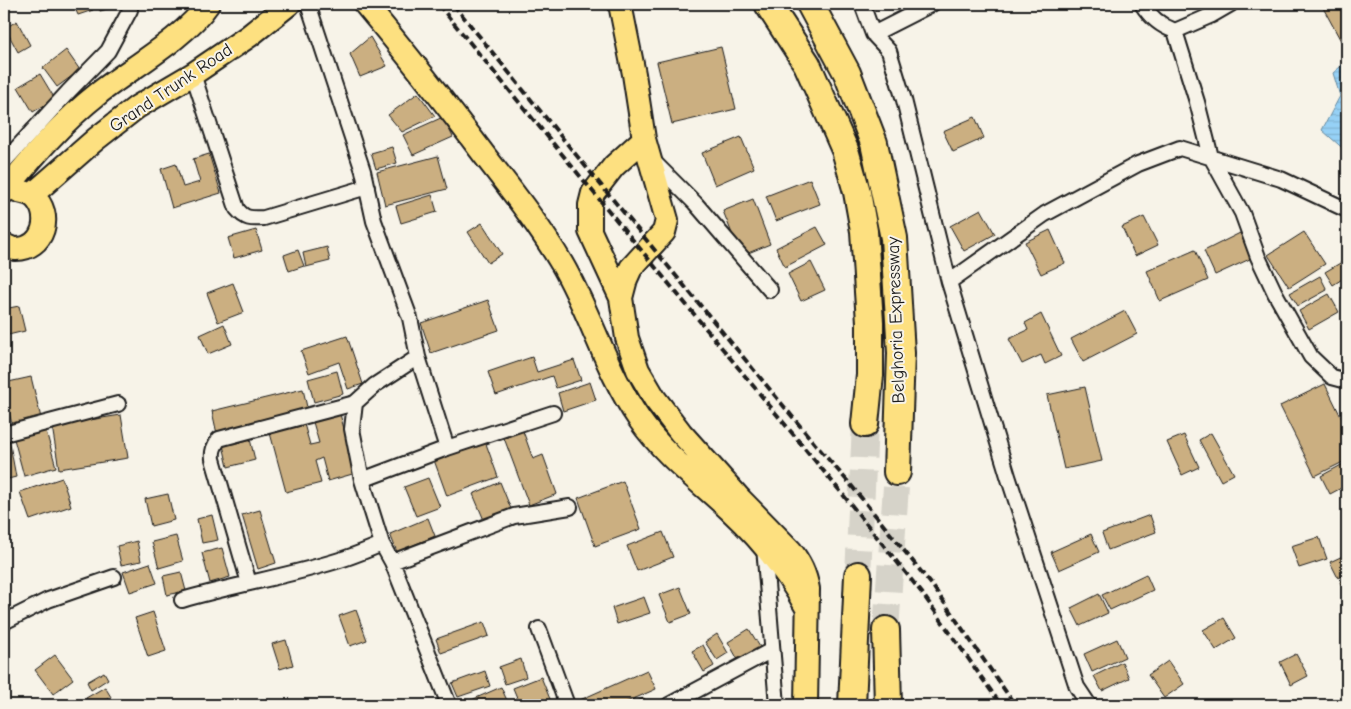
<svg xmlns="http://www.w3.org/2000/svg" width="1351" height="709" font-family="'Comic Neue',sans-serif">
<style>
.water{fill:url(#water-rules);stroke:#65899f}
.building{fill:#cbaf81;stroke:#1c1c1c}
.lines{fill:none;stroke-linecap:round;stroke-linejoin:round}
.motorway-tunnel{stroke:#d6d3c9;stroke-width:26;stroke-dasharray:26 13;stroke-linecap:butt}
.minor-casing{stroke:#1c1c1c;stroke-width:18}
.primary-casing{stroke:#1c1c1c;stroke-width:26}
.motorway-casing{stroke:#1c1c1c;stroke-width:30}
.minor{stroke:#f7f3e8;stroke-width:14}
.primary{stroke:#fde080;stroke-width:22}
.motorway{stroke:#fde080;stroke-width:26}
.rail{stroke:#1c1c1c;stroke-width:4;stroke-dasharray:8 4;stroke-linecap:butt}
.labels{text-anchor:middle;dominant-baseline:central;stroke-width:4;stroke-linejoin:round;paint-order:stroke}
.street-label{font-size:18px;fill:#1c1c1c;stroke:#f7f3e8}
</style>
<defs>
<pattern id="water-rules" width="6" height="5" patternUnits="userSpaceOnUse" patternTransform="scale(1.25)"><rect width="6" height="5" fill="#96d1f6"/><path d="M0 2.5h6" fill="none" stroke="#81b3d2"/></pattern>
</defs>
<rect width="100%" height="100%" fill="#f7f3e8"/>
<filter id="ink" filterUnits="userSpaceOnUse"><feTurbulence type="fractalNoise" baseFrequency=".02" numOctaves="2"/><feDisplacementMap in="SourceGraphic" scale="10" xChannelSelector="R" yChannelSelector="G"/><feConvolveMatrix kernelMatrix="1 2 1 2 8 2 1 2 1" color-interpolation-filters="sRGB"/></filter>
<g filter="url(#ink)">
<path class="water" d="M1347,61V152L1322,130L1340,96L1333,73Z"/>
<path class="building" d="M73,4H91L93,10L78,15Z
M98,4H125L100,11Z
M1321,4H1347V52Z
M17,21L30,45L18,52L5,28Z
M370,37L387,66L360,77L350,54Z
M721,47L736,109L672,124L657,62Z
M66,50L80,70L57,87L43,68Z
M40,74L55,99L33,112L18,87Z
M418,93L435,116L402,132L388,115Z
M443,117L453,137L413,155L403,135Z
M975,117L984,138L953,152L943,131Z
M741,137L754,168L715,185L702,153Z
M392,147L397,163L376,169L371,153Z
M209,154L221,193L172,208L161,169L176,164L183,187L200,182L193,159Z
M438,156L447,189L385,205L377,172Z
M810,179L820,204L776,221L766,196Z
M432,195L437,212L401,223L396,206Z
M753,199L770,244L741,256L723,211Z
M981,209L995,234L964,251L950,226Z
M1144,217L1158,245L1135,256L1122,227Z
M482,223L502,254L488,263L468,232Z
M817,227L827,245L785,267L776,248Z
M256,230L262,250L234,258L228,238Z
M1050,230L1065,263L1041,274L1025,242Z
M1304,232L1325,264L1289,287L1268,255Z
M1240,233L1252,258L1215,275L1204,251Z
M327,247L330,261L306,267L303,253Z
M298,250L304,266L289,271L284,255Z
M1195,250L1208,280L1160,301L1147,271Z
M1347,259V276L1333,285L1325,272Z
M811,262L825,290L801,301L788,274Z
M1320,276L1327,290L1298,306L1290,293Z
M233,283L244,312L218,322L207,293Z
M1329,294L1339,312L1309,329L1299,311Z
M488,300L499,330L431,353L421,323Z
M19,306L25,331L4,336V309Z
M1125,311L1137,334L1083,362L1071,339Z
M1041,314L1061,356L1045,364L1041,355L1022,364L1009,339L1028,330L1025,323Z
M224,324L232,344L208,354L200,335Z
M347,336L363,384L348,389L339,362L309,373L301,351Z
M532,357L537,372L574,360L581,380L556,388L552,376L496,395L488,372Z
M337,371L343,394L314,402L308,379Z
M31,377L42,422L13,429L4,390V383Z
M590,382L596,400L563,411L558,393Z
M1325,384L1347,429V460L1315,476L1280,406Z
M1085,387L1102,461L1064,469L1047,395Z
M303,389L308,412L217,434L212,411Z
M340,414L356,473L328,481L322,458L315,461L321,483L286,492L270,433L304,424L310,445L319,443L313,422Z
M121,415L128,458L59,469L52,426Z
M46,431L56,467L24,476L14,439Z
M523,431L533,459L543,455L557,494L529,505L504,438Z
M1211,433L1234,474L1221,481L1199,440Z
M1184,435L1199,467L1182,475L1167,442Z
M9,439L16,477L4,480V440Z
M250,439L255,460L228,467L223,445Z
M485,441L498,477L447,496L434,460Z
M1347,462V485L1330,494L1321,476Z
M62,478L71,506L30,520L20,492Z
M428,478L440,507L416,516L404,487Z
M623,481L641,529L595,546L578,498Z
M500,482L511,509L484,520L473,494Z
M168,494L174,520L151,526L145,499Z
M260,510L276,563L258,569L242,515Z
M212,515L218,540L202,543L197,519Z
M1150,515L1156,532L1108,550L1102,533Z
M428,518L435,536L397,552L390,534Z
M663,532L673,557L637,571L627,546Z
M1091,534L1099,552L1059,570L1051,552Z
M176,536L183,561L159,568L152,542Z
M1319,537L1327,559L1299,568L1291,546Z
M137,541L141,561L121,565L117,546Z
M222,548L230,577L210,583L202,553Z
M1347,554V574L1338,578L1330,562Z
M150,563L157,583L130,592L123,572Z
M181,572L186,591L167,595L163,576Z
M1146,574L1153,590L1110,610L1102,595Z
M1347,578V597L1340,582Z
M680,587L691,614L670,622L659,595Z
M1099,594L1108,613L1080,626L1071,608Z
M644,597L650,613L617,624L612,608Z
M356,610L367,640L350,646L339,616Z
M153,612L166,651L148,657L135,618Z
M1224,618L1236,638L1216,650L1203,630Z
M484,622L489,636L441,653L436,639Z
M749,629L763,652L741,665L728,642Z
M717,634L728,653L717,660L705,642Z
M1117,639L1125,657L1092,672L1084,654Z
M286,640L293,665L280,669L272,644Z
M703,645L714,666L704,672L692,651Z
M1296,654L1308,676L1291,685L1280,662Z
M55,655L73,679L53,694L35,670Z
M521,659L526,677L505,684L499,667Z
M1168,661L1184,684L1164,698L1148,675Z
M1122,662L1129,678L1102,691L1094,676Z
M647,670L656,689L620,705H583L580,700Z
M485,671L490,686L458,697L452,683Z
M104,672L108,679L91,690L87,682Z
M541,677L552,704L520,705L513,688Z
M105,687L111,697L97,705H90L86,698Z
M501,687L509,705H468L467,702Z
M644,698L648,705H628Z"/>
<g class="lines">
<path class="motorway-tunnel" d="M858,575L865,424
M886,630L897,472"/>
<defs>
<path id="minor" d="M308,4L363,171L374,221L410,318L418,357L375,385L355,403L352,429L362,480L382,544L392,562L449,705
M862,4L873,34L889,51L904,100L949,282L1008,476L1077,687L1089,705
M1142,4C1150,17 1161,26 1175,31L1212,15L1231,4
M1175,31L1197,102L1211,157L1242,213L1258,257L1275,293L1311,357L1332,377L1347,381
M873,34L932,4
M193,74L237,209C245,219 251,219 264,218L367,187
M653,161L695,203L770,290
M4,162L68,92L108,51L130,10V4
M949,282L1045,214L1138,164L1180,148L1281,179L1347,210
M418,357L447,448
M4,434L118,404
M362,480L447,448L553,413
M764,547L777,705
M392,562L514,516L570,507
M249,583L213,459C212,451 214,446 219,439L355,403
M182,600C236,584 292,576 346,558C358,554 370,549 382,544
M4,622L48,600L114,577
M539,629L567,705
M669,705L772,650"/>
<path id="primary" d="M365,4C406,53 446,104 485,156C512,191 539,225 562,264C591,314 606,371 639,419C664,455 699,481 730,510C761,539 787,571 807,608
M620,4L634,74L644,139L667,220L664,232L631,268L626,279L621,298
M644,139L614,166L593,193L590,205V231L621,298L627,338L638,370L655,399L681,433L741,500L791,551C800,563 805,573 808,589L806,705
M4,192C33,156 62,122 99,93C132,67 185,38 208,4
M32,195L96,139L137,107L193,74L249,36L289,4
M4,245C7,246 12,249 15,249C44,250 54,214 33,196C29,193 23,192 19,191"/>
<path id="motorway" d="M768,4L807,64L845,150L857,192L864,231L870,322V375L865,424
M810,4L847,73L874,143L894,238L901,353L897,472
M886,630L888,705
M852,705L858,575"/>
</defs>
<use href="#minor" class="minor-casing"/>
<use href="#primary" class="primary-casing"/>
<use href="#motorway" class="motorway-casing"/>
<use href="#minor" class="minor"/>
<use href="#primary" class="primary"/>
<use href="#motorway" class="motorway"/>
<path class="rail" d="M438,4L840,491L922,593L1001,705
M453,4L586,167L815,444L850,484L932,585L1015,705"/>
</g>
</g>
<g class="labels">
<g class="street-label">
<text transform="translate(171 88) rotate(-34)">Grand Trunk Road</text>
<text transform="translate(896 320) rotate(-92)">Belghoria Expressway</text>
</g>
</g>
<rect width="1351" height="709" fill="none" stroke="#f7f3e8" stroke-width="20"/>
<rect x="10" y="10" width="1331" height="689" fill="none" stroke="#1c1c1c" stroke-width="2" filter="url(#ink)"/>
</svg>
